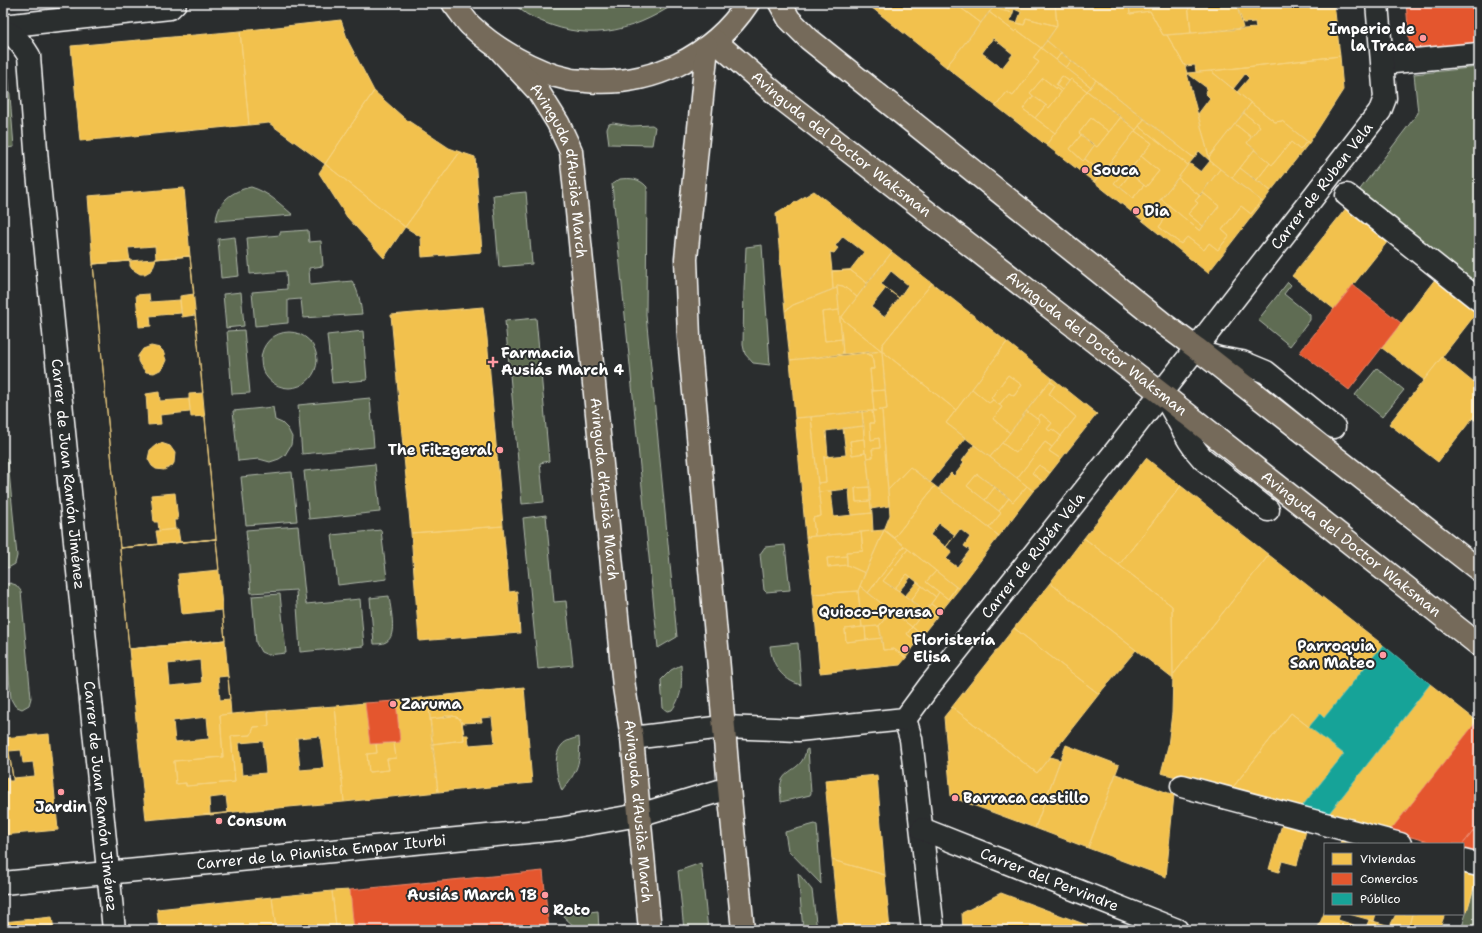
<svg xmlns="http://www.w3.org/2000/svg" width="1482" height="933" font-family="'Shantell Sans',sans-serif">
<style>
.green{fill:#5e6c53;stroke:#aeb6a9}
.homes{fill:#f2c14e;stroke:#f6d483;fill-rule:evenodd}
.shops{fill:#e4572e;stroke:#ec896d}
.public{fill:#17a398;stroke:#5dbfb7}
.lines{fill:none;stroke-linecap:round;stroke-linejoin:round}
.minor-casing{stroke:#fff;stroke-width:25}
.major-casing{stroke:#fff;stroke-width:25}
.minor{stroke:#2a2d2e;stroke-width:22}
.major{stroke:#746a5a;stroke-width:22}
.poi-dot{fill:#ff9aa2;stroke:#2a2d2e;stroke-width:1.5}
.labels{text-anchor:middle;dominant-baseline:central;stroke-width:4;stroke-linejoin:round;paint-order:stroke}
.poi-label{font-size:15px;font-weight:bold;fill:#fff;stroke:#2a2d2e;text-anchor:start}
.street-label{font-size:15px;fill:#fff;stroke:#2a2d2e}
</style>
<rect width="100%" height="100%" fill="#2a2d2e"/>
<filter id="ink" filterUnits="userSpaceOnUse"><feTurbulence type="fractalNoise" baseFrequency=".025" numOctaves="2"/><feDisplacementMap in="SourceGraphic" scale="8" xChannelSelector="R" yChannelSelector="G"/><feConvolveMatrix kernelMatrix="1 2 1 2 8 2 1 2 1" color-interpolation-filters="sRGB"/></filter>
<g filter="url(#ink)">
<path class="green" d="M512,3H676C629,34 584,43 532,17C525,14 519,8 512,3Z
M1479,67V289L1358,192L1418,113L1414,74Z
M3,70H8L14,147L7,148L3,101Z
M613,123L631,126L652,125L655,127L652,145L609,144L607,129L609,124Z
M620,179C631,178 639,178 647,187L646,315L677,637L658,648L612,184Z
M251,187C268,192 279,203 293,215L216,221C218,201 232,191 251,187Z
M526,192L532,264L499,267L493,195Z
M308,230L309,242L321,241L323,266L309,268L310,285L352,281C359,292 360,301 362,314L303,318L301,299L288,300V323L255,326L252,292L287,289L286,271L250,274L247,238L280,235V232Z
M235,237L239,276L221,278L218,239Z
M762,245L770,365L753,363L745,354L743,345L744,289L746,247Z
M1288,282L1291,285L1284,294L1310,315V320L1290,346L1258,320Z
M241,292L244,326L226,328L223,294Z
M536,318L549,461L540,463L544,502L522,504L505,321Z
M244,330L250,393L232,394L227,331Z
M363,331L367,380L332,383L327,335Z
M261 360a28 28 0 1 1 56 0a28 28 0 1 1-56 0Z
M1377,368L1404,390L1382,417L1355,395Z
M370,398L374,447L302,454L298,405Z
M273,407L275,420L282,423L288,429L292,437L291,445L285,455L279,459L270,462L259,459L238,461L233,411Z
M3,454L8,461L17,556L15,564L8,568L3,566Z
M375,464L380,512L309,519L304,471Z
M292,472L297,521L246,525L241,477Z
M546,515L554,602L566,601L573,665L538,669L523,518Z
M298,526L306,604L360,599L364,646L300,652L296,590L251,593L246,530Z
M381,530L387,579L338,585L332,535Z
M785,545L790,590L766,592L764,590L760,554L765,547Z
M10,583L16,585L21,591L31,698L29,705L22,709L15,706L11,699L3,613V588L4,585Z
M280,594L286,653L268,655L261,652L256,643L252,596Z
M389,596C390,607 398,636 386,642C383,644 377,644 374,644L370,598Z
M798,643L801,685C782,680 772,665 770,646Z
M681,665C682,683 683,695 672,710L667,711L663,708L661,680L671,670Z
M579,737C581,764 578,770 562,791C557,778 552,756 562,745C566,740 573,739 579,737Z
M808,749L811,793L810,795L781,802C781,795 779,787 782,780C788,768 803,769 806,750Z
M815,824L817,825L821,884L788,850L785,832Z
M701,863L708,930H684L678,871Z
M798,873L812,890L817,930H803Z
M1478,874L1479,930H1461Z
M598,911L599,930H578L562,915Z"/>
<path class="homes" d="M866,3H957V5L981,23L946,67Z
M933,3H957L956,9Z
M957,3H991L993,8L981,23L957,5Z
M991,3H1013L991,5Z
M1013,3H1055L1057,26L1026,18L1024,25L1017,23L1021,12L1014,9L1013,13L993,8L991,5Z
M1055,3H1129L1130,14L1150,11L1163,35H1167L1185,66L1210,161L1199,151L1194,158L1047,41L1057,26Z
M1129,3H1188L1191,33L1163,35L1150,11L1130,14Z
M1188,3H1236L1243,28L1191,33Z
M1236,3H1334L1340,56L1211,71L1196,72L1195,65L1185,66L1167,35L1256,28L1255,22L1243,23Z
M993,8L1013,13L1010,21L1024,25L1026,18L1057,26L1041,48L1017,30L1015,32L989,12Z
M989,12L1015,32L1017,30L1041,48L1033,58L1039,62L1013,96L1007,92L996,106L946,67Z
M341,20L348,41L374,91L325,164L269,123L249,125L240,31Z
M240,31L249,125L80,141L71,46Z
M993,38L1013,54L1002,68L982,53Z
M1047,41L1061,53L1056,60L1041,48Z
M1041,48L1091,87L1087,91L1071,79L1069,81L1062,76L1056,85L1062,90L1061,92L1043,78L1030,93L1033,96L1023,109L1055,133L1046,145L996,106L1007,92L1013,96L1039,62L1033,58Z
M1061,53L1071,61L1066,68L1056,60Z
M1340,56L1343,90L1309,143L1282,121L1275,122L1237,92L1249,78L1245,74L1233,89L1211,71Z
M1071,61L1096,80L1091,87L1066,68Z
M1211,71L1251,103L1209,157L1198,114L1210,98L1205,93L1207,88L1187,73Z
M1062,76L1069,81L1062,90L1056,85Z
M1043,78L1061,92L1049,108L1030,93Z
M1071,79L1087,91L1055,133L1035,118L1046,105L1049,108Z
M1096,80L1144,119L1136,130L1087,91Z
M374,91L404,118L449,148L460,152L405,227L325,164Z
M1087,91L1121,117L1109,132L1091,118L1079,133L1081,135L1070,149L1083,161L1085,159L1102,173L1094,182L1046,145Z
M1033,96L1046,105L1035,118L1023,109Z
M1251,103L1275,122L1282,121L1307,141L1300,150L1291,142L1272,165L1247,143L1260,126L1244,113Z
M1244,113L1260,126L1251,137L1235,124Z
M1121,117L1136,130L1102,173L1085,159L1094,145L1097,147Z
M1091,118L1109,132L1097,147L1079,133Z
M1144,119L1194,158L1188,165L1139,126Z
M1235,124L1251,137L1247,143L1255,149L1232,178L1210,161L1209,157Z
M1139,126L1188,165L1143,221L1094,182L1109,164L1122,174L1114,183L1133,198L1144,185L1146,187L1159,171L1141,156L1152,143L1135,131Z
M1135,131L1152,143L1128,172L1130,174L1120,187L1114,183L1122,174L1109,164Z
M1081,135L1094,146L1083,161L1070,149Z
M1307,141L1309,143L1271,191L1260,182L1259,183L1256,181L1270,163L1272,165L1291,142L1300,150Z
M1254,150L1270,163L1256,181L1240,168Z
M460,152L475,157L482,252L422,257L421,237L405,227Z
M1141,156L1159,171L1146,187L1128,172Z
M1210,161L1220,169L1200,196L1178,178L1189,163L1201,172Z
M325,164L405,227L384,258L347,217L319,173Z
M1240,168L1271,191L1263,202L1232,178Z
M1220,169L1261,201L1251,214L1241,206L1222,230L1229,236L1218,250L1209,243L1204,250L1187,237L1181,244L1159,227L1164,220L1153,210L1161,199L1200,231L1219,206L1202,192Z
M1130,174L1144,185L1133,198L1120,187Z
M1178,178L1200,196L1195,201L1198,203L1188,214L1203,226L1200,231L1161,199Z
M184,188L190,256L156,259L155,246L128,248L130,261L93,264L88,196Z
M814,191L892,252L867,283L850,270L832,271L833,289L793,305L785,311L776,214Z
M1202,192L1219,206L1203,226L1188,214L1198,203L1195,201Z
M1261,201L1263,202L1208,273L1143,221L1153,210L1164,220L1159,227L1181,244L1187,237L1204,250L1209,243L1218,250L1229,236L1222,230L1241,206L1251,214Z
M1347,207L1388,241L1334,309L1292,276Z
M843,236L864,252L850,270L832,271L830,252L834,253L838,248L835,246Z
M892,252L932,283L882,345V351L841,318Z
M190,256L194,294L180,296V300L182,317L195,315L203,393L189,394V399L191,417L205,416L216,539L180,542L178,529L156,531L158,544L120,548L93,264L130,261V266L132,269L140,274H145L152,270L156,259ZM151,346L160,348L163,351L166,360L162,369L154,373L146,372L140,365L138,361V356L143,349ZM161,443L170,446L175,453L174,463L172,466L164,470L156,469L152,466L148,459L150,450L156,445Z
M190,256L216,539L120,548L93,264Z
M850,270L867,283L857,297L843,286L837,285V288L833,289L832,271Z
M891,271L908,285L899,298L881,284Z
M1436,278L1478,311L1424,380L1382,348Z
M932,283L1007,342L956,410L882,351V345Z
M837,285L843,286L857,297L841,318L882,351L843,354Z
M837,288L839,310L822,312L825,341L842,339L843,354L790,360L785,311L793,305Z
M886,288L899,298L884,317L871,307Z
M149,294L150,302L180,300L181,313L150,316L151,326L139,327L136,295Z
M483,307L487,338L503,526L411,533L391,315Z
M839,310L842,339L825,341L822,312Z
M1007,342L1052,378L1010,433L993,419L1002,407L999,405L1009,393L1014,396L1022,385L1008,375L991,398L993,400L989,403L972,389Z
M882,351L885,390L872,391L870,369H874L872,355H868V353Z
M882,351L956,410L946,423L966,438L930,483L910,467L888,490L882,410L887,409Z
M868,353V355H872L874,369H870L874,411L795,418L790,360Z
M1442,357L1479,387V410L1438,462L1389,424Z
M1008,375L1022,385L1014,396L1009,393L999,405L991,398Z
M1052,378L1097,414L1061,459L1049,451L1076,417L1049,394L1055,385L1050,381Z
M1050,381L1055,385L1049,394L1076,417L1061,436L1052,429L1050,431L1047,429L1052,423L1041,414L1037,419L1026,411Z
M972,389L989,403L993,400L1002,407L993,419L1010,433L990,457L946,423Z
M885,390L887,409L874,411L872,391Z
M159,392L160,401L189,399L190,412L160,415L161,424L148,425L146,394Z
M882,410L889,506L871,509L867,458L873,457L872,449L880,448L879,438L871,440L870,423H874L872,411Z
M1479,410V423L1472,418Z
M862,411L864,426L826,431L828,457H824L826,482L818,483L811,417Z
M862,411H872L874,423H870L871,440L879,438L880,448L872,449L873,457L867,458L866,453H865Z
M1026,411L1040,421L1016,453L1002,443Z
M1041,414L1052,423L1047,429L1050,431L1052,429L1061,436L1052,447L1045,442L1017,478L990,457L1002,443L1016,453L1040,421L1037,419Z
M811,417L821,516L813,518L815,536L806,537L795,418Z
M864,426V439L850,441L852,455L866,453L870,487L855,488L856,502L870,501L872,513L851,515L849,489L819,492L818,483L826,482L824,457L846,455L843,428Z
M864,439L865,453L852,455L850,441Z
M1045,442L1052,447L1049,451L1061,459L1050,473L1039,465L1032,473L1043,482L1033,491L1017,478Z
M974,445L1027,486L1013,502L977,474L967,486L1001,513L989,528L938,489L951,473L954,476L964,463L962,461Z
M1146,458L1181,486L1119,565L1084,538Z
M1039,465L1050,473L1043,482L1032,473Z
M910,467L935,486L894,538L884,530L890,515L888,490Z
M977,474L995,487L985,500L967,486Z
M935,486L999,536L959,589L894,538Z
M1027,486L1033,491L999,536L989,528L1001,513L999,511L1009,498L1013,502Z
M1181,486L1269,555L1173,675L1172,606L1119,565Z
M870,487V501L856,502L855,488Z
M995,487L1009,498L999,511L985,500Z
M831,491L834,517L872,513L873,531L815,536L813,518L821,516L819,492Z
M175,493L178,520H174L175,529L159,531L158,522H154L151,495Z
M939,523L955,535L946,547L930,535Z
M503,526L509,592L517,591L520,633L419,641L411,533Z
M960,529L970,537L964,546L970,550L957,567L946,559L952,552L946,547Z
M884,530L865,573L847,565L846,552L863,551L861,532Z
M884,530L904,546L868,593L860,586Z
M861,532L863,551L846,552L847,556L827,558L828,567L847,565L865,573L858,591L813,594L806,537Z
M1084,538L1172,606L1173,679L1050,583Z
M216,539L225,640L129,649L120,548Z
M216,539L219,570L178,574L182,614L222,610L225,640L129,649L120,548Z
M904,546L908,549L883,581L899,591L924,612L912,627L868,593Z
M908,549L936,571L926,582L939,592L936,597L907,574L894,589L883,581Z
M1269,555L1383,645L1324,718L1320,714L1309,727L1291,713L1230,791L1161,773L1168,746L1172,713L1173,675Z
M847,556V565L828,567L827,558Z
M936,571L956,587L948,599L926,582Z
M907,574L911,577L899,591L895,588Z
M917,582L922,586L911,600L905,596Z
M1050,583L1136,650L1099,694L1014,628Z
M860,586L891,611L879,626L862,627L858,591Z
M922,586L936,597L924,612L911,600Z
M956,587L959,589L922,635L912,627L926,610L935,616L939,610L931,604L939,592L948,599Z
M858,591L862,627L845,629L846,642L882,638L883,650L894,649L906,658L900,665L820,673L813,594Z
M931,604L939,610L935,616L926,610Z
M891,611L912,627L907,634L917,642L906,658L894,649L883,650L879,626Z
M879,626L882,638L866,640L865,627Z
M862,627H865L866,640L846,642L845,629Z
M912,627L922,635L917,642L907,634Z
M1014,628L1099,694L1037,773L952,707Z
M225,640L231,714L220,715L223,757L174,761L176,784L186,783V786L235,782L231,736L251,735L254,727L269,726L268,711L335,706L344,802L146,820L129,649Z
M200,660L202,683L170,686L168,664Z
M228,676L230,699L220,700L218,677Z
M1430,684L1477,721L1390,831L1328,814Z
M524,687L532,783L438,792L432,744L464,740L462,723L459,718L453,716L430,719L428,697Z
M428,697L438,792L344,802L335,706L365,703L370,744H376L377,753L367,754L369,772L389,770L387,759L396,758L394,743L400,742L396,701Z
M952,707L1037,773L1050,757L1060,760L1035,828L951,797L944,717Z
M268,711L269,726L254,727L251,735L231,736L235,782L186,786V783L176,784L174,761L223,757L220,715Z
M1291,713L1344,754L1300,809L1230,791Z
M445,716H453L459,718L462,723L464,740L432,744L430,719L444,718Z
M207,717L209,739L175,742L173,721Z
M492,717L495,743L469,745L468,735H464L462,723L482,722L481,718Z
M49,734L58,830L3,835V738Z
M320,736L324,768L300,770L297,738Z
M263,741L266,773L242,775L239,743Z
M394,743L396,758L387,759L389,770L369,772L367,754L377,753L376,744Z
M1066,745L1119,765L1088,848L1035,828Z
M21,750L23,763L33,762L35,776L13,778L9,751Z
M10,759L13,778V781H9L8,777L3,778V760Z
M1116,774L1174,795L1166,877L1088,848Z
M877,775L885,875L832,860L825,780Z
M226,796L228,813L210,815L209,798Z
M1283,821L1307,827L1297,865L1282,861L1279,872L1269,869Z
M1342,836L1367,844H1340Z
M832,860L885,875L890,930H839Z
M1463,869L1478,874L1467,911L1463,910Z
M350,890L354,925L336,927L332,891Z
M332,891L336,927L354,925V930H276L272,897Z
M1001,893L1100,930H963L962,913Z
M272,897L276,930H159L157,909Z
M1325,911V914H1340L1338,920L1351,924L1349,930H1317Z
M1349,914H1376L1374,921Z
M1396,914H1412L1408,930L1390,926Z
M1412,914H1445L1439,930H1408Z
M52,917L54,930H3V922Z
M1369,920L1380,923L1377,930H1349L1351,924L1365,930Z
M1380,923L1390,926L1404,930H1377Z"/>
<path class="shops" d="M1406,3H1479V43L1410,50Z
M1353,285L1401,323L1349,390L1300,352Z
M396,701L400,742L370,744L365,703Z
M1477,721L1479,722V824L1463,844H1436L1390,831Z
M1479,824V857L1463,852V844Z
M543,871L549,930H354L350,890Z"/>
<path class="public" d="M1383,645L1430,684L1326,817L1300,809L1344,754L1309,727L1320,714L1324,718Z"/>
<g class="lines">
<defs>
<g id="minor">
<path d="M3,26L170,8L175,3"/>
<path id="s1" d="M3,31C15,33 23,46 29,56L37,163L114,930"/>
<path d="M1383,63L1479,54"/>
<path d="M1347,195L1479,300"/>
<path d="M1202,353L1219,358L1242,362L1266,372L1334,427"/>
<path d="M1163,395C1178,416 1185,440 1203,459L1268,510"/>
<path d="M905,719L911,739L933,930"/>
<path id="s2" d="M632,738L723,727L798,730L905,719L930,685L1130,433L1380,111L1385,98L1377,3"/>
<path d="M1182,786L1400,844"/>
<path id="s3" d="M922,829L1177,930"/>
<path d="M1463,861L1479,865"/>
<path id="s4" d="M3,883L559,829L639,815L729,788"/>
</g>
<g id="major">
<path d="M453,3C459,10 464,19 470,25C495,49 534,72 568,79C573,81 580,80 586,81C651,87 712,57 748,3"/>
<path d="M780,3L789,19L809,39L1165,325L1196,348L1479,570"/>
<path id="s5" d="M715,41L783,100L1163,395L1479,645"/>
<path d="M707,47L686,259L689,337L718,657L729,788L743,930"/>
<path id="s6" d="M498,48L538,91L558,123L571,151L624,687L632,738L650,930"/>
</g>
</defs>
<use href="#minor" class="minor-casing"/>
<use href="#major" class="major-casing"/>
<use href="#minor" class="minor"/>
<use href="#major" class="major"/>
</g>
</g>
<g class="poi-dot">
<circle cx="1423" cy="38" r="4"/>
<circle cx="1085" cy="170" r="4"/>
<circle cx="1136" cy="211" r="4"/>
<path d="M491 356h4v4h4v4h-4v4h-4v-4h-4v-4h4z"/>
<circle cx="500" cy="450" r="4"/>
<circle cx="940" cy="612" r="4"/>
<circle cx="905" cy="649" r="4"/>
<circle cx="1383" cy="655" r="4"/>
<circle cx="393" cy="704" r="4"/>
<circle cx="61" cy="792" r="4"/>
<circle cx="955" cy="798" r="4"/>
<circle cx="219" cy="821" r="4"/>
<circle cx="545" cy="895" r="4"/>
<circle cx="545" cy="910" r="4"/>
</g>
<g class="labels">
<g class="poi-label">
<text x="1415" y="29" text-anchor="end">Imperio de<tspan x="1415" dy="17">la Traca</tspan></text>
<text x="1093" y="170">Souca</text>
<text x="1144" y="211">Dia</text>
<text x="501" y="353">Farmacia<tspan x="501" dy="17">Ausiás March 4</tspan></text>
<text x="492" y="450" text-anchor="end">The Fitzgeral</text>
<text x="932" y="612" text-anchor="end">Quioco-Prensa</text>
<text x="913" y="640">Floristería<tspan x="913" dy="17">Elisa</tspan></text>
<text x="1375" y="646" text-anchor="end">Parroquia<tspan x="1375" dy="17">San Mateo</tspan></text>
<text x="401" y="704">Zaruma</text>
<text x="963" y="798">Barraca castillo</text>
<text x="61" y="807" text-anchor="middle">Jardin</text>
<text x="227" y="821">Consum</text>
<text x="537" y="895" text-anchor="end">Ausiás March 18</text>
<text x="553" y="910">Roto</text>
</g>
<g class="street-label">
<text stroke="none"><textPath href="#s5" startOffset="163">Avinguda del Doctor Waksman</textPath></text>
<text stroke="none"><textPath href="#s6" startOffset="143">Avinguda d'Ausiàs March</textPath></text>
<text stroke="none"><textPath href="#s2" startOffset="951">Carrer de Ruben Vela</textPath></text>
<text stroke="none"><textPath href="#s5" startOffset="487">Avinguda del Doctor Waksman</textPath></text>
<text stroke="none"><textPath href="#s1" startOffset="457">Carrer de Juan Ramón Jiménez</textPath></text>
<text stroke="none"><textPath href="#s6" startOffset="467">Avinguda d'Ausiàs March</textPath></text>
<text stroke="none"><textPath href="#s5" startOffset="811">Avinguda del Doctor Waksman</textPath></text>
<text stroke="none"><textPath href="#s2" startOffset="482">Carrer de Rubén Vela</textPath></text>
<text stroke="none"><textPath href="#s1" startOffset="781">Carrer de Juan Ramón Jiménez</textPath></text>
<text stroke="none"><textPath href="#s6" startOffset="791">Avinguda d'Ausiàs March</textPath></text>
<text stroke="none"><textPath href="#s4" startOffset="320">Carrer de la Pianista Empar Iturbi</textPath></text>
<text stroke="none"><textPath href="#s3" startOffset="137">Carrer del Pervindre</textPath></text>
</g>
</g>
<rect width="1482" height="933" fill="none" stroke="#2a2d2e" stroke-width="16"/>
<rect x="8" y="8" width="1466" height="917" fill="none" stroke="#fff" stroke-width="1.5" filter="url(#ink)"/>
<rect x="1324" y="843" width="140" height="72" fill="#2a2d2e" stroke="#7f8182"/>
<rect x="1332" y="853" width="20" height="12" fill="#f2c14e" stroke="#7f8182"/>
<text x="1360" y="863" font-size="12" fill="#ffffff">Viviendas</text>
<rect x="1332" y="873" width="20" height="12" fill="#e4572e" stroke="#7f8182"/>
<text x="1360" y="883" font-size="12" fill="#ffffff">Comercios</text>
<rect x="1332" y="893" width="20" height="12" fill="#17a398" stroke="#7f8182"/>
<text x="1360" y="903" font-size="12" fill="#ffffff">Público</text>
</svg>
